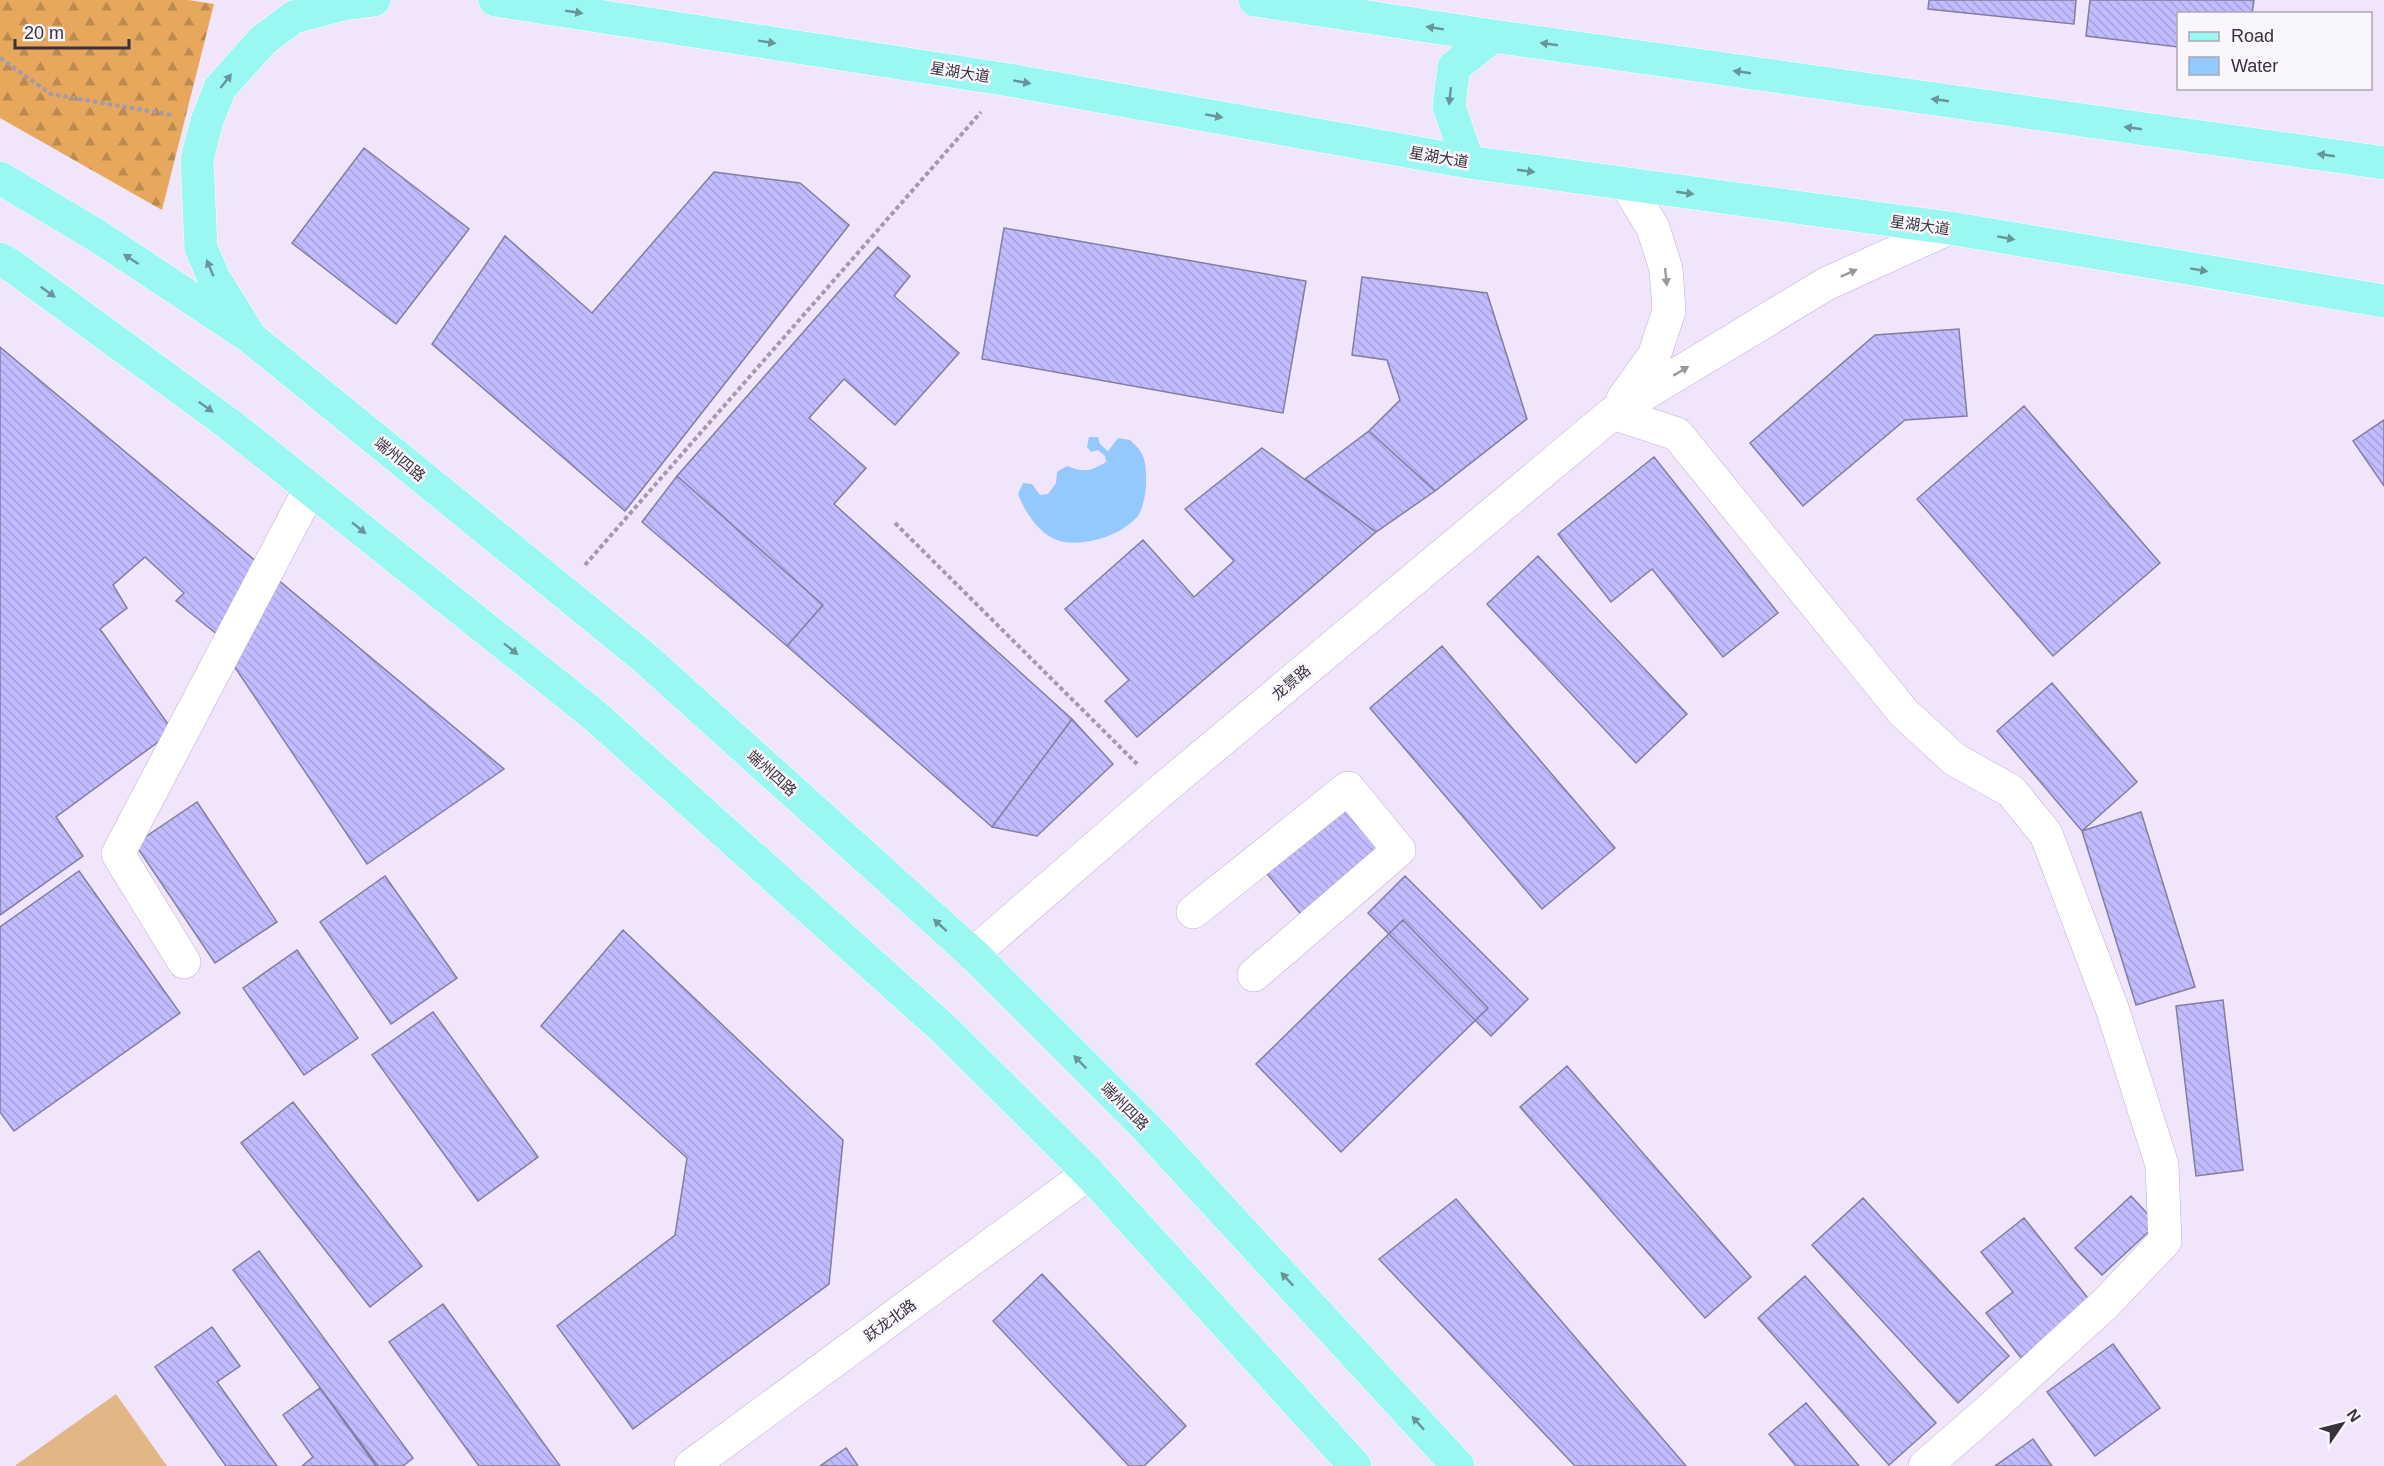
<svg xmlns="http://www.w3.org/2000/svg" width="2384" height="1466" font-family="Arial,'Noto Sans SC',sans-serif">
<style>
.forest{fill:url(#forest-firs)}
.pitch{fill:#e3b685}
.water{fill:#93c9ff}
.building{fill:url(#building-back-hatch);stroke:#817e9f;stroke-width:1.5}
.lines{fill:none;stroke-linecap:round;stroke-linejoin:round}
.minor-casing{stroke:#c0afd0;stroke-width:34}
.major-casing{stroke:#fff;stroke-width:34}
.path{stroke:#a49aac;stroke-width:4;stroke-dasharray:4.5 3;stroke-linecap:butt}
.minor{stroke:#fff;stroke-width:33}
.major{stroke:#9af7f1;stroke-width:33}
.oneway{fill:#699498}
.oneway2{fill:#9c989e}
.labels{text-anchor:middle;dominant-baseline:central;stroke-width:5;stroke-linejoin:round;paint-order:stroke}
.street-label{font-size:15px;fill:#38313e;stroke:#f9f6fd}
</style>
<defs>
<pattern id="forest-firs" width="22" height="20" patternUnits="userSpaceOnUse" patternTransform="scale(1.5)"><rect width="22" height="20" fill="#e7a75d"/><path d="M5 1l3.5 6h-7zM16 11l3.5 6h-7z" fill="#bc894e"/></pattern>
<pattern id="building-back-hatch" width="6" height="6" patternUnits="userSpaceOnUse" patternTransform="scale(1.5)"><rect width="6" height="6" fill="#c2bbff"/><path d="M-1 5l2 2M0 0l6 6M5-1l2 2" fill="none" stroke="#a7a1dc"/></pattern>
</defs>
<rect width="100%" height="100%" fill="#f0e5fa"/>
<path class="forest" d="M0,0H188L214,4L162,210L0,118Z"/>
<path class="pitch" d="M116,1394L167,1466H16V1465Z"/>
<path class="water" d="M1089,437H1098L1100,444L1108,451L1118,438L1130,440C1134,444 1140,449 1142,454C1149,468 1147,505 1137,517C1120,536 1085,547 1060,541C1040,536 1025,512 1018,494L1023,483L1032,484L1040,495L1048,494L1056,483L1057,472L1067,466C1084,473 1091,471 1106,462L1105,456L1098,450L1091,452L1087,447Z"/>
<path class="building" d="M1929,0H2076L2074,24L1928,9Z
M2090,0H2254L2252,14H2178V47L2086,36Z
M364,148L469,229L396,324L292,243Z
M714,172L800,183L849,225L625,511L432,344L505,236L592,313Z
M1004,228L1306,281L1283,413L982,359Z
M878,247L910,276L894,296L959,353L895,425L844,379L809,418L866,468L834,504L1072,719L992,827L787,646L823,605L677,476Z
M1362,277L1487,293L1527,419L1435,491L1369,431L1400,400L1387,360L1352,355Z
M1959,329L1967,416L1905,420L1803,506L1750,443L1875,335Z
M0,347L504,769L367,864L230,660L240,653L176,601L184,593L145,557L113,585L127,608L100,629L173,731L56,817L83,856L0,915Z
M2024,406L2160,563L2053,656L1917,499Z
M2384,420V486L2353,441Z
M1369,431L1435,491L1376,532L1305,479Z
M1262,448L1376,532L1137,737L1105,701L1129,680L1065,609L1143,540L1194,597L1234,561L1185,509Z
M1654,457L1778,613L1723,657L1652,569L1611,602L1558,534Z
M677,476L823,605L787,646L642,522Z
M1538,556L1687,714L1636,763L1487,604Z
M1442,646L1615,848L1542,909L1370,708Z
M2052,683L2137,782L2082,831L1997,731Z
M1072,719L1113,764L1037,836L992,827Z
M197,802L277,922L215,963L135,844Z
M1346,802L1386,851L1304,918L1264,870Z
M2141,812L2195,987L2136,1005L2082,831Z
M79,871L180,1013L14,1131L0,1112V927Z
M385,876L457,978L391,1024L320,922Z
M1405,876L1528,999L1491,1036L1368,913Z
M1403,920L1488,1008L1341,1152L1256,1064Z
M623,930L843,1140L829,1284L633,1429L557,1326L675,1235L687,1158L541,1026Z
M297,950L358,1038L304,1075L243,988Z
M2223,1000L2243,1170L2196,1176L2176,1006Z
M433,1012L538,1157L478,1201L372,1055Z
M1567,1066L1751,1277L1705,1318L1520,1107Z
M293,1102L422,1266L370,1307L241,1143Z
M2131,1196L2157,1224L2102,1275L2075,1248Z
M1863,1198L2009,1356L1958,1403L1812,1245Z
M1456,1199L1686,1466H1575L1379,1259Z
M2024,1218L2091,1302L2021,1358L1986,1313L2013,1292L1981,1252Z
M259,1251L413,1458L403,1466H378L233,1270Z
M1042,1274L1186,1426L1144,1466H1129L993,1321Z
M1805,1276L1936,1423L1889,1465L1758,1318Z
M443,1304L560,1466H479L389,1342Z
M212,1327L240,1366L217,1382L277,1466H226L155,1367Z
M2113,1344L2160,1408L2095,1456L2047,1392Z
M320,1388L376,1466H302L313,1457L283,1415Z
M1806,1403L1859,1466H1796L1769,1434Z
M2033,1439L2052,1466H1995Z
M846,1448L858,1466H820Z"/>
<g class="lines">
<defs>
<path id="minor" d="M1623,399L1654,356L1669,311L1666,269L1653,228L1627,185
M1613,413L1677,434L1904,713L1954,759L2011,791L2046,834L2113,1011L2162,1165L2165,1241L2105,1304L1986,1413L1925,1466
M1193,912L1348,788L1399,850L1254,975
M973,954L1163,789L1613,413L1826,284L1949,228
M184,962L118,854L310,489
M691,1466L1089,1173"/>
<path id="major" d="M495,0L1009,80L1468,162L1949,228L2384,301
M1255,0L1493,36L2384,163
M1468,162L1449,106L1454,67L1493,36
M0,178L99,237L250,337L646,659L973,954L1145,1126L1458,1466
M0,259L15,268L229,424L594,715L945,1030L1089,1173L1355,1466
M246,330L214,278L201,248L197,159L207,121L220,88L263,40L294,17L343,4L374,0"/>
</defs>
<use href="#minor" class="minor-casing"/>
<use href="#major" class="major-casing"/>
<path class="path" d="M0,58L51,94L172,115
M895,523L1137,764
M585,565L981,112"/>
<use href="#minor" class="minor"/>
<use href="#major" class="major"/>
</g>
<defs><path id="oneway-solid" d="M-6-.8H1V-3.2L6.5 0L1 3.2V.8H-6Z" transform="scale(1.5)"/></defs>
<g class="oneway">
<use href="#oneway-solid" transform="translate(574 12) rotate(9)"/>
<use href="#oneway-solid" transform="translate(1435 28) rotate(-171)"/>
<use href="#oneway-solid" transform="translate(767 42) rotate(9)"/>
<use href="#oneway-solid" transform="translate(1549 44) rotate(-172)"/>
<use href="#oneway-solid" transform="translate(1742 72) rotate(-172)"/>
<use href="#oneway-solid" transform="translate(226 81) rotate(-52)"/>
<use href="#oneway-solid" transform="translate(1022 82) rotate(10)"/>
<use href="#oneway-solid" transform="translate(1450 96) rotate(96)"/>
<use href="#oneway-solid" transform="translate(1940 100) rotate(-172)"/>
<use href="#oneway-solid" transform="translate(1214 116) rotate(10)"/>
<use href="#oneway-solid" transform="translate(2133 128) rotate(-172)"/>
<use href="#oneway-solid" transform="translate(2326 155) rotate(-172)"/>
<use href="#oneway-solid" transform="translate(1526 171) rotate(8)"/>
<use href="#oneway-solid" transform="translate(1685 193) rotate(8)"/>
<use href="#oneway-solid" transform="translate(2006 238) rotate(10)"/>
<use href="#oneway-solid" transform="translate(131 259) rotate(-147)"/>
<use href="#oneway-solid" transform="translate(210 268) rotate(-113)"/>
<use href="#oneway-solid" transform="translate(2199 270) rotate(10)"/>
<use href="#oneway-solid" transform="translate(48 292) rotate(36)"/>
<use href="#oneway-solid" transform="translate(206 407) rotate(36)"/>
<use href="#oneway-solid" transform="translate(359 528) rotate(39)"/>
<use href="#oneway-solid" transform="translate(511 649) rotate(39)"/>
<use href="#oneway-solid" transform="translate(940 925) rotate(-138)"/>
<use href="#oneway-solid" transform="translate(1080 1062) rotate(-135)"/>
<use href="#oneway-solid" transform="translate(1287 1279) rotate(-133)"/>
<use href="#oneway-solid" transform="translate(1418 1423) rotate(-132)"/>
</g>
<g class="oneway2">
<use href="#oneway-solid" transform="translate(1849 273) rotate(-24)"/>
<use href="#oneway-solid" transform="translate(1666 277) rotate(84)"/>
<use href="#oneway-solid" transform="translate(1681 371) rotate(-31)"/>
</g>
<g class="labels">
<g class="street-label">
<text transform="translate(960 72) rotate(9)">星湖大道</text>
<text transform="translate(1439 157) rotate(10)">星湖大道</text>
<text transform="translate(1920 225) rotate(8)">星湖大道</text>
<text transform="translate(400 459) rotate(39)">端州四路</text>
<text transform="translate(1291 682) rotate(-40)">龙景路</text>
<text transform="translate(772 773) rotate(42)">端州四路</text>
<text transform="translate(1125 1106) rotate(45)">端州四路</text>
<text transform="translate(890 1320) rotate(-36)">跃龙北路</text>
</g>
</g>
<rect x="2177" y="12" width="195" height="78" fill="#f9f6fd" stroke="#aca7b1" stroke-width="1.5"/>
<rect x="2189" y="32" width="30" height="9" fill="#9af7f1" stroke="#aca7b1" stroke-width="1.5"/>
<text x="2231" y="42" font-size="18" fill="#38313e">Road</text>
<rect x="2189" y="57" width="30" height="18" fill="#93c9ff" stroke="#aca7b1" stroke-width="1.5"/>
<text x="2231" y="72" font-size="18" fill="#38313e">Water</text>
<g transform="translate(2342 1424) rotate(55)" stroke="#f9f6fd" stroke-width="4.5" paint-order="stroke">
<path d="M0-4.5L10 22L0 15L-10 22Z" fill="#38313e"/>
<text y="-9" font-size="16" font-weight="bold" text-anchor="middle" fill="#38313e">N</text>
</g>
<path d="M15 39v9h114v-9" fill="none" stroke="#38313e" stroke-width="3"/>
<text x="24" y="39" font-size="18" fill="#38313e" stroke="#f9f6fd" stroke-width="4.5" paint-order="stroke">20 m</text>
</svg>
